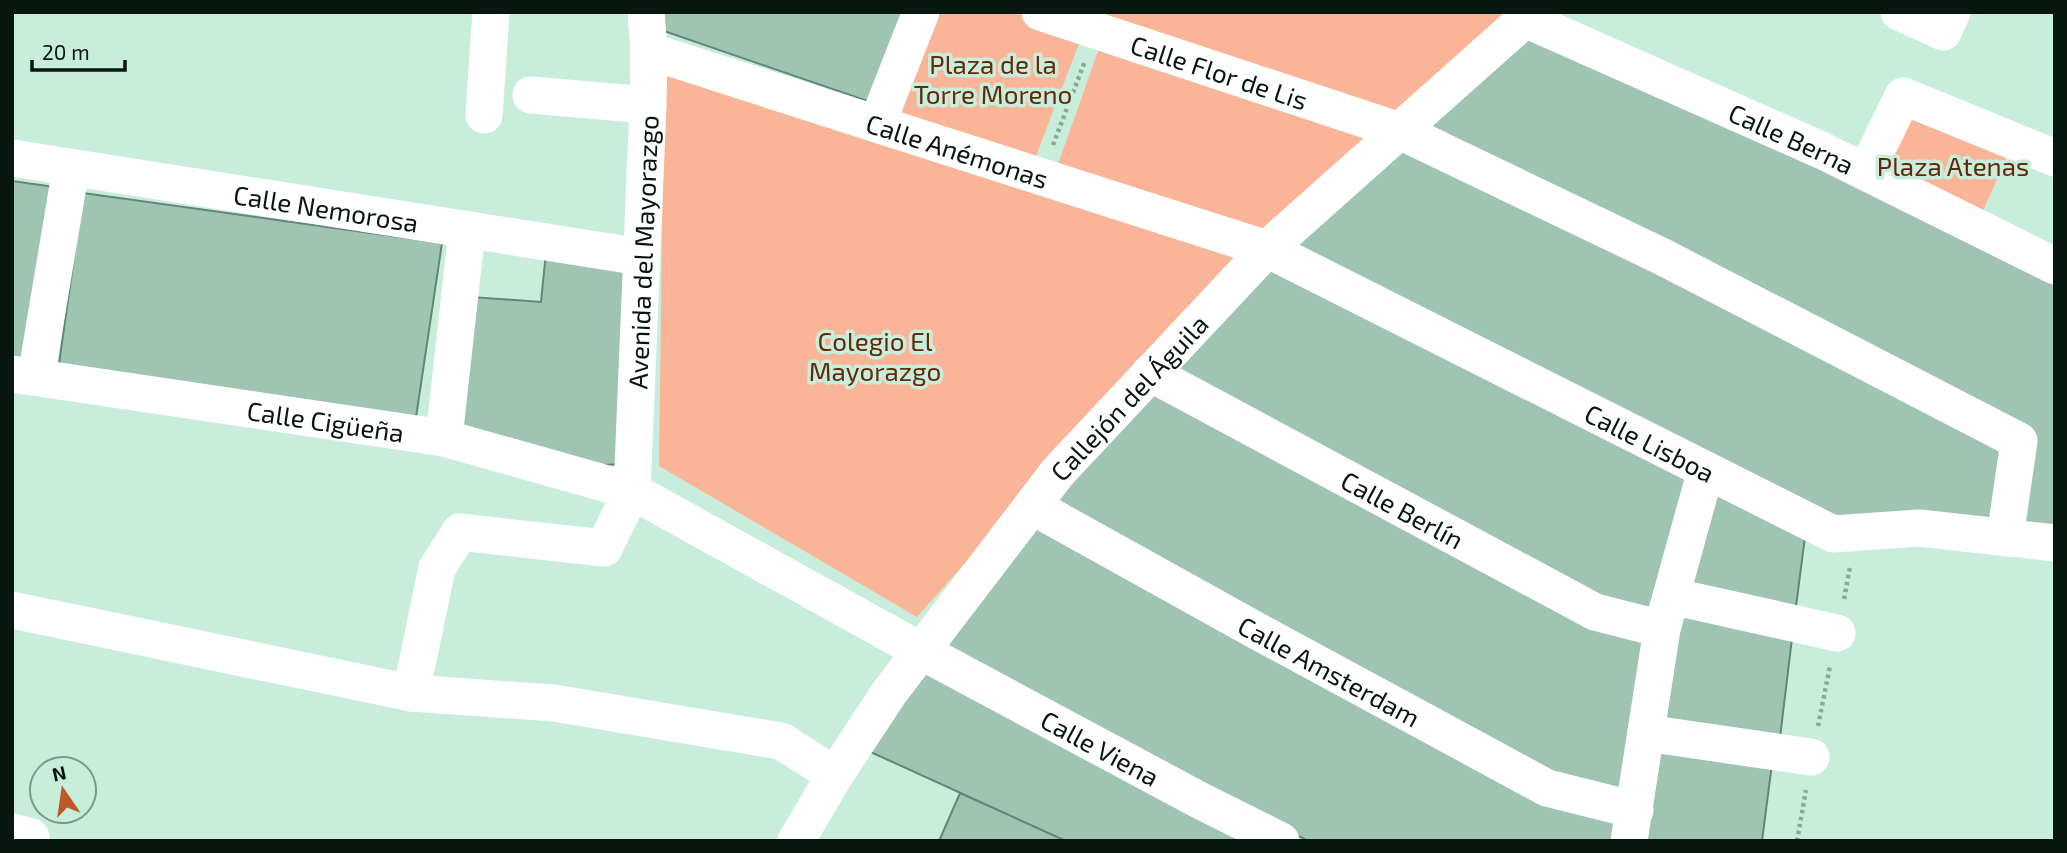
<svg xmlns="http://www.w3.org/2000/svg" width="2067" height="853" font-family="'Exo 2',sans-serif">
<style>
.green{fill:#fab598}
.building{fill:#9fc4b2;stroke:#638676;stroke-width:2}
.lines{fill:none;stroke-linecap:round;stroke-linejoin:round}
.path{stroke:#8aa899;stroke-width:4.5;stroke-dasharray:3.5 3.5;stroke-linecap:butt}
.minor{stroke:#fff;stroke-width:37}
.labels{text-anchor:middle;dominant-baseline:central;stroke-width:7;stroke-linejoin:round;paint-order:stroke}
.park-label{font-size:26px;fill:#64290a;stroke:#c8eedb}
.street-label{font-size:26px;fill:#081610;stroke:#c8eedb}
</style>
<rect width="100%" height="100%" fill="#c8eedb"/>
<path class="green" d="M931,12H1046L1086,25L1035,159L891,116Z
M1080,12H1515L1399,119Z
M1102,40L1380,133L1267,230L1058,164Z
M664,73L1238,257L917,617L659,466Z
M1903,96L2014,142L1976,226L1866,172Z"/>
<path class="building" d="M663,12H911L876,104L664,31Z
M1527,28L2055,277V534L2014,529L2026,438L1414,129Z
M1401,139L2008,443L1999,527L1864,525L1811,512L1284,247Z
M12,181L55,187L28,359L12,357Z
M83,193L442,243L415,424L59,364Z
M546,252L630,264L625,464L580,466L461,426L472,297L541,302Z
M1270,260L1694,473L1655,616L1596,600L1167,371Z
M1154,383L1649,637L1627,794L1546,775L1050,503Z
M1711,479L1806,529L1795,614L1679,589Z
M1037,519L1625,816L1621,841H1308L940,648Z
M1675,602L1793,630L1779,746L1654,729Z
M924,665L1272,841H1066L864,749Z
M1654,741L1773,756L1762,841H1641Z
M960,793L1066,841H939Z"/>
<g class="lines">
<path class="path" d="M1053,145L1085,61
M1844,599L1850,567
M1818,726L1830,666
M1797,841L1806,790"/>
<g class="minor">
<path id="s1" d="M1040,12L1400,131L1663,257L2019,441L2005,538"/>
<path d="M1899,12L1943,32L1952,12"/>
<path id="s2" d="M1525,19L1823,151L2055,266"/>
<path id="s3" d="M649,51L1267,249L1833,534L1919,528L2055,543"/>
<path d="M531,95L648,105"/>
<path d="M484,115L491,12"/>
<path d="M877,124L921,12"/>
<path id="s4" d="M12,158L641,257"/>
<path d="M1866,172L1903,96L2055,158"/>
<path id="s5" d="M1150,373L1595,612L1662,629"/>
<path id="s6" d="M12,374L444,438L632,491L921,651L1199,800L1281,841"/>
<path d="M36,377L71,168"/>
<path d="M444,438L467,230"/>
<path id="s7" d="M1032,506L1257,631L1547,788L1635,810"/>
<path d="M1671,596L1837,633"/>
<path d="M12,610L411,693L554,703L781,741L835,775"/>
<path id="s8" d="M411,693L437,568L460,532L604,548L632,491L648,105L649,51L646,12"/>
<path d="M1646,733L1811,757"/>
<path d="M12,832L31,837"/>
<path id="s9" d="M796,841L835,775L889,693L1058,472L1267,249L1525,19L1530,12"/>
<path d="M1629,841L1662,629L1706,470"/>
</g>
</g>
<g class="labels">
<g class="park-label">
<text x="993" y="63">Plaza de la<tspan x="993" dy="30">Torre Moreno</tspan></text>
<text x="1953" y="165">Plaza Atenas</text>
<text x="875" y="340">Colegio El<tspan x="875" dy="30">Mayorazgo</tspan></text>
</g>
<g class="street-label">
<text stroke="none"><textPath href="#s1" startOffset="189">Calle Flor de Lis</textPath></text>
<text stroke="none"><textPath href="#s2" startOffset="292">Calle Berna</textPath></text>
<text stroke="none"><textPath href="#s3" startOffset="324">Calle Anémonas</textPath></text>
<text stroke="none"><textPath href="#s4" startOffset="318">Calle Nemorosa</textPath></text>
<text stroke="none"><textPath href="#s8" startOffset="618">Avenida del Mayorazgo</textPath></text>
<text stroke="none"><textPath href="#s9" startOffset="556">Callejón del Águila</textPath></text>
<text stroke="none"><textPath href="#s6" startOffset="317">Calle Cigüeña</textPath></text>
<text stroke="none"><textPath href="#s3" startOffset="1078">Calle Lisboa</textPath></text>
<text stroke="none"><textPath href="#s5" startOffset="287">Calle Berlín</textPath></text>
<text stroke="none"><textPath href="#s7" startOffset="340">Calle Amsterdam</textPath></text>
<text stroke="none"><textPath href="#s6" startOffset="1166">Calle Viena</textPath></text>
</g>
</g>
<rect width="2067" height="853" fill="none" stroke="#081610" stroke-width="28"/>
<g transform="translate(63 790) rotate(347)"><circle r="33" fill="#c8eedb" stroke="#7b988a" stroke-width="2"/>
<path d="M0-5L12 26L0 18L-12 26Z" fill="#bd5827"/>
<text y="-10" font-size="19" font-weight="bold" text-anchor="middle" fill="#081610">N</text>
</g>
<path d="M32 60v10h93v-10" fill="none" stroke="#081610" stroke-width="3.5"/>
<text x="42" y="60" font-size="21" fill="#081610" stroke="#c8eedb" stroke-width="5" paint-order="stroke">20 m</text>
</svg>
